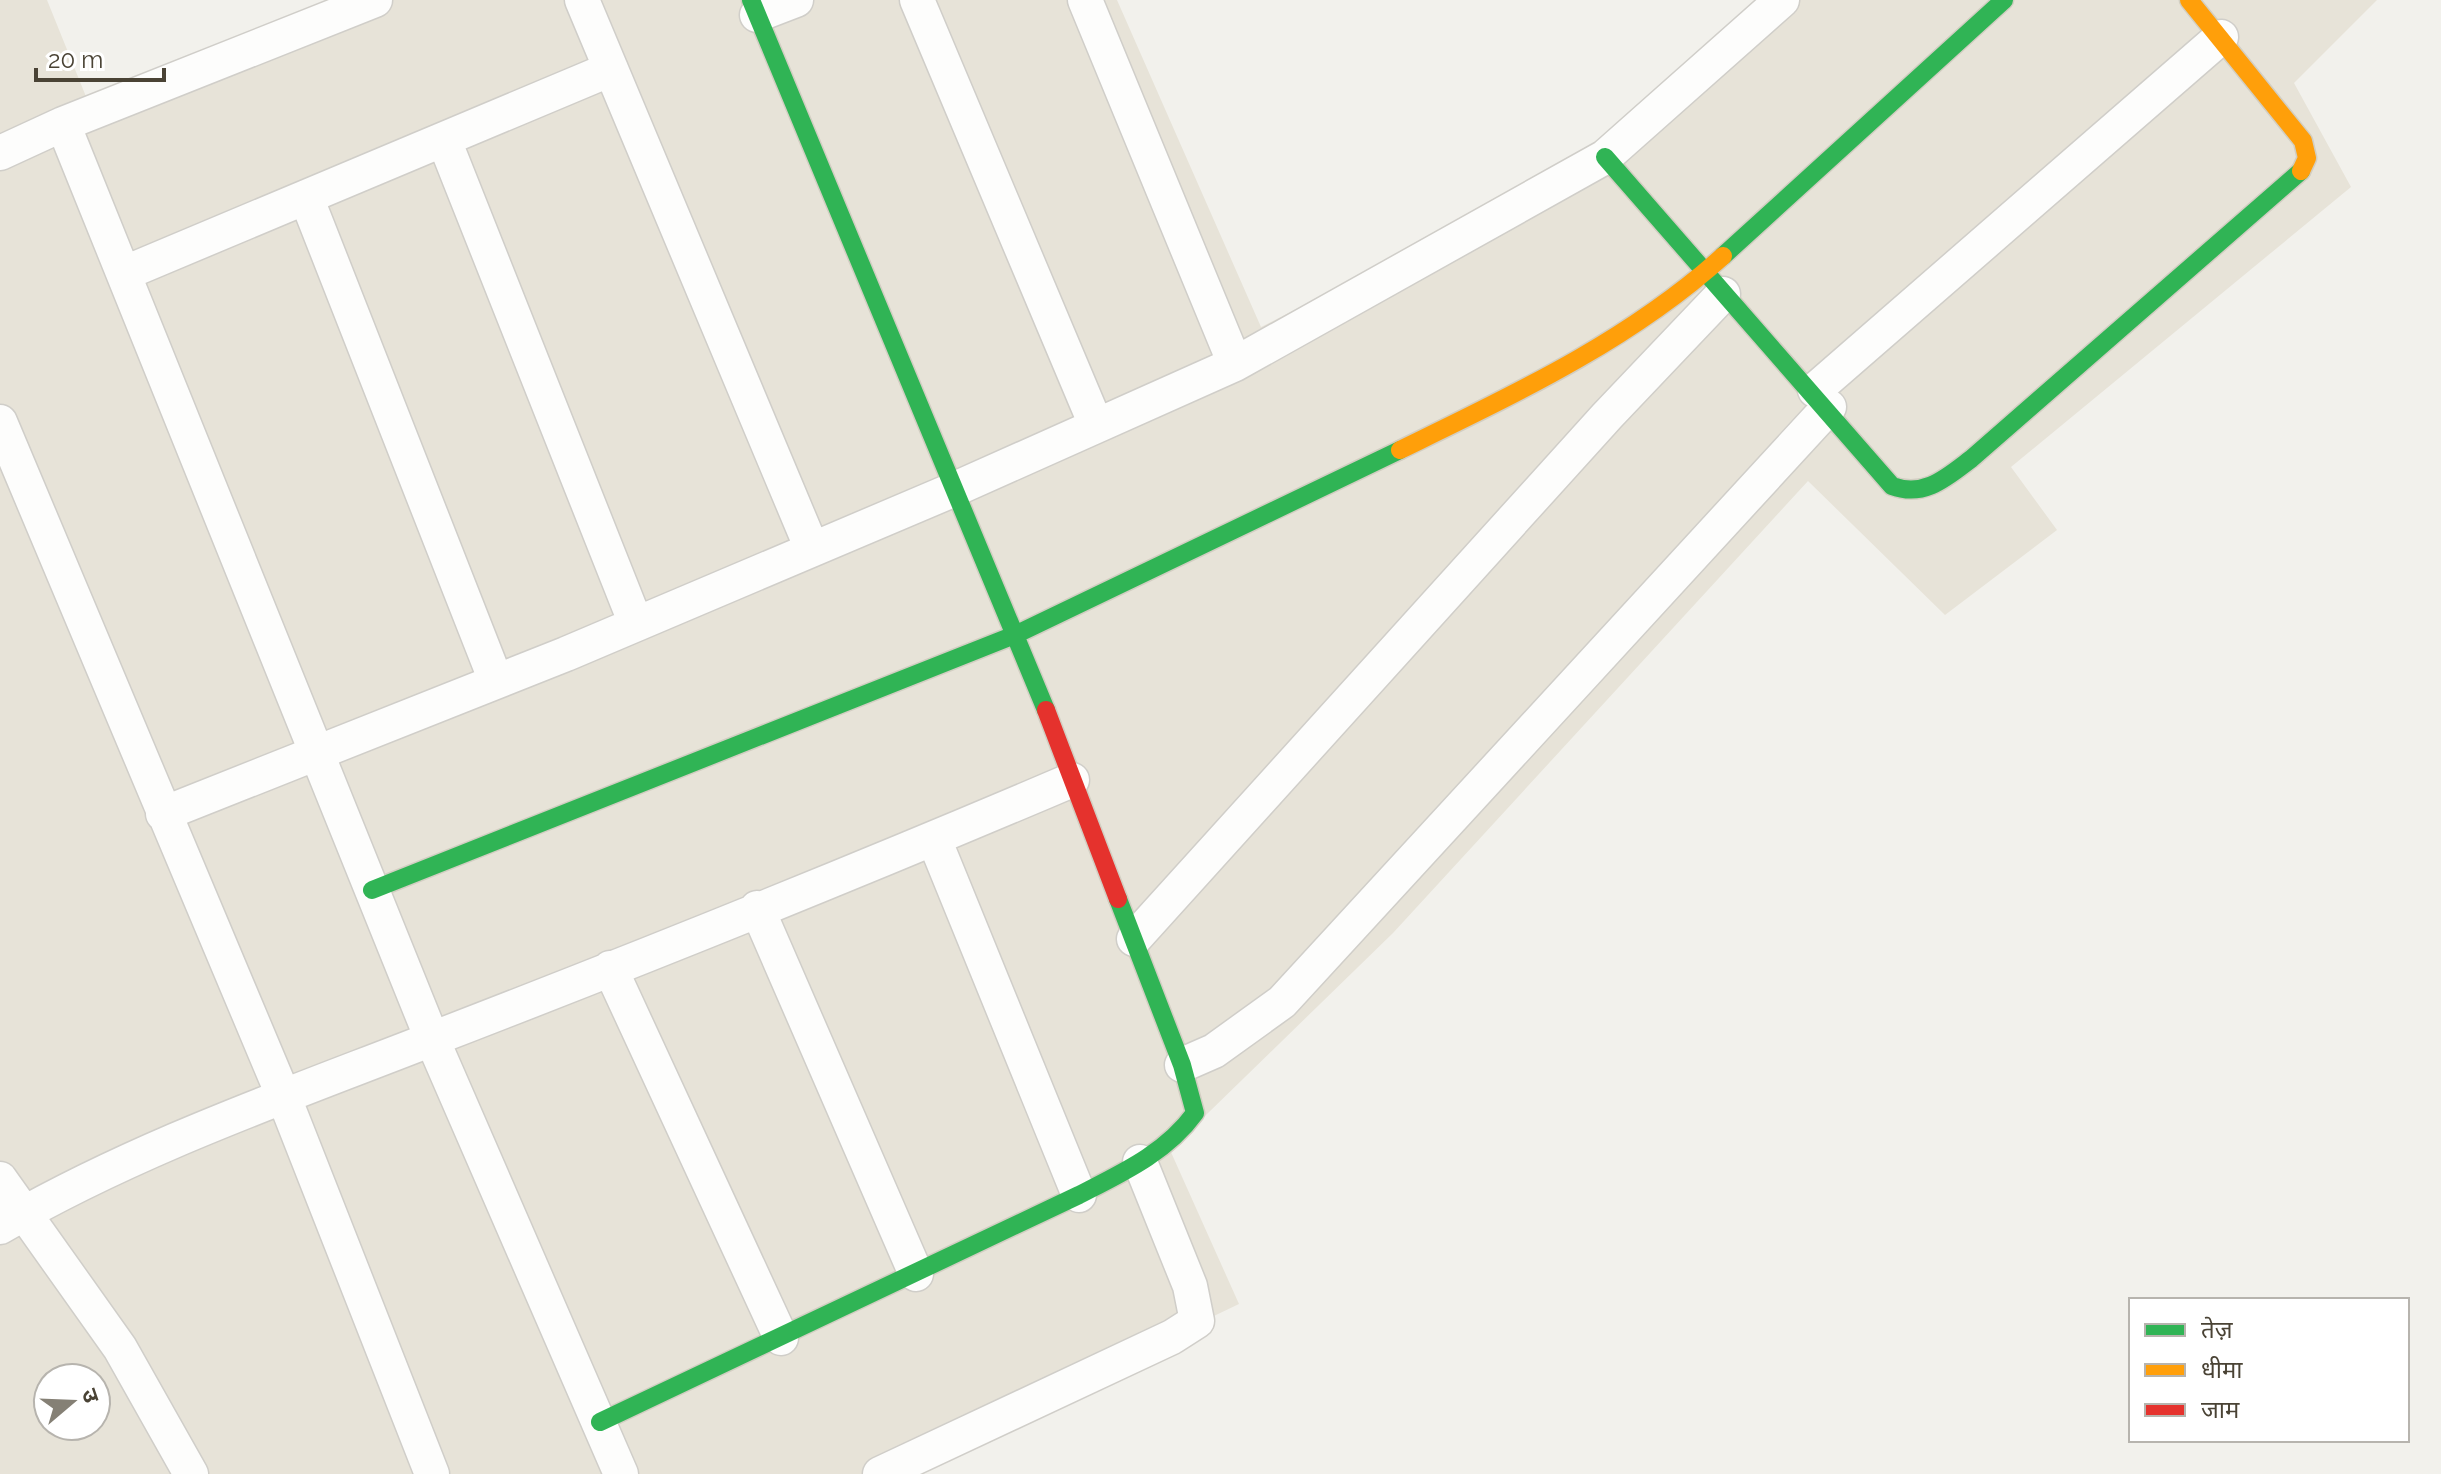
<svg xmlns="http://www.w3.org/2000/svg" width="2441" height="1474" font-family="Raleway,'Noto Sans Devanagari',sans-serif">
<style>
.residential{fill:#e7e3d8;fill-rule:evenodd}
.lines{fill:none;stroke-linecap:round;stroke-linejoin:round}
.street-casing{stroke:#d0cec9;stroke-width:37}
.fast-casing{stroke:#d2cec2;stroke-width:21}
.slow-casing{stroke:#d2cec2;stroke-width:21}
.jam-casing{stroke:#d2cec2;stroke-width:21}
.street{stroke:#fdfdfc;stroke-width:34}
.fast{stroke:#30b455;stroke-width:18}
.slow{stroke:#ff9f0a;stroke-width:18}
.jam{stroke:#e5322d;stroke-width:18}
</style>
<rect width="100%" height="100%" fill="#f2f1ec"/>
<path class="residential" d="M0,0H47L89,104L363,0H1117L1261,327L1573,168L1762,0H2377L2294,83L2351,187L2011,467L2057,530L1945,615L1808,481L1393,933L1170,1150L1239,1304L883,1474H0ZM48,1378H96V1426H48Z"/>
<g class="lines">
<defs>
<path id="street" d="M582,0L812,549
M917,0L1096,425
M1085,0L1235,364
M757,15L796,0
M63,124L432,1039L621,1474
M444,140L636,624
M0,153L63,124L375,0
M306,197L496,681
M125,273L611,69
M1815,390L2221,37
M0,422L283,1095L432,1474
M163,814L566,654L955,489L1235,364L1605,157L1782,0
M934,839L1079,1195
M757,908L916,1274
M1134,939L1607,416L1723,294
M610,968L781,1338
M1182,1065L1214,1051L1282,1002L1829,407
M0,1179L120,1348L191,1474
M0,1227C136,1148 286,1096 432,1039C647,956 861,870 1072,780
M880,1474L1172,1337L1197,1321L1190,1286L1140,1162"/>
<path id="fast" d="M751,0L1046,710
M1605,157L1892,486C1924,498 1946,478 1971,459L2301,171
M1723,256L2004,0
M372,890L1017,634L1400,450
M600,1422L1079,1195C1122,1173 1166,1153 1195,1113L1182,1065L1118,899"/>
<path id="slow" d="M2189,0L2303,141L2307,158L2301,171
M1400,450C1513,395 1629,341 1723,256"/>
<path id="jam" d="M1046,710L1118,899"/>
</defs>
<use href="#street" class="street-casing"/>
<use href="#fast" class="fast-casing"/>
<use href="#slow" class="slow-casing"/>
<use href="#jam" class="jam-casing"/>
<use href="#street" class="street"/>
<use href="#fast" class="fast"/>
<use href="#slow" class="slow"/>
<use href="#jam" class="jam"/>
</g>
<rect x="2129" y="1298" width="280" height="144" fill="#ffffff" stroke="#b7b4ae" stroke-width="2"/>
<rect x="2145" y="1324" width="40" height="12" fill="#30b455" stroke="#b7b4ae" stroke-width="2"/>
<text x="2201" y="1338" font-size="24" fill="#4a4335">तेज़</text>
<rect x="2145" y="1364" width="40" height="12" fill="#ff9f0a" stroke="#b7b4ae" stroke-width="2"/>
<text x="2201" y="1378" font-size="24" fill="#4a4335">धीमा</text>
<rect x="2145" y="1404" width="40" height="12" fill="#e5322d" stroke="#b7b4ae" stroke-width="2"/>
<text x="2201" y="1418" font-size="24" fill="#4a4335">जाम</text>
<g transform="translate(72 1402) rotate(71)"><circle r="38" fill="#ffffff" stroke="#b7b4ae" stroke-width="2"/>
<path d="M0-6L14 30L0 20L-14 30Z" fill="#858075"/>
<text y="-12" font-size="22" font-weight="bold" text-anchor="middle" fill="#4a4335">उ</text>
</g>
<path d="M36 68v12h128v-12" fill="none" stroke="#4a4335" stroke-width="4"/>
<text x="48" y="68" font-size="24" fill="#4a4335" stroke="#ffffff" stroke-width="6" paint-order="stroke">20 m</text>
</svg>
